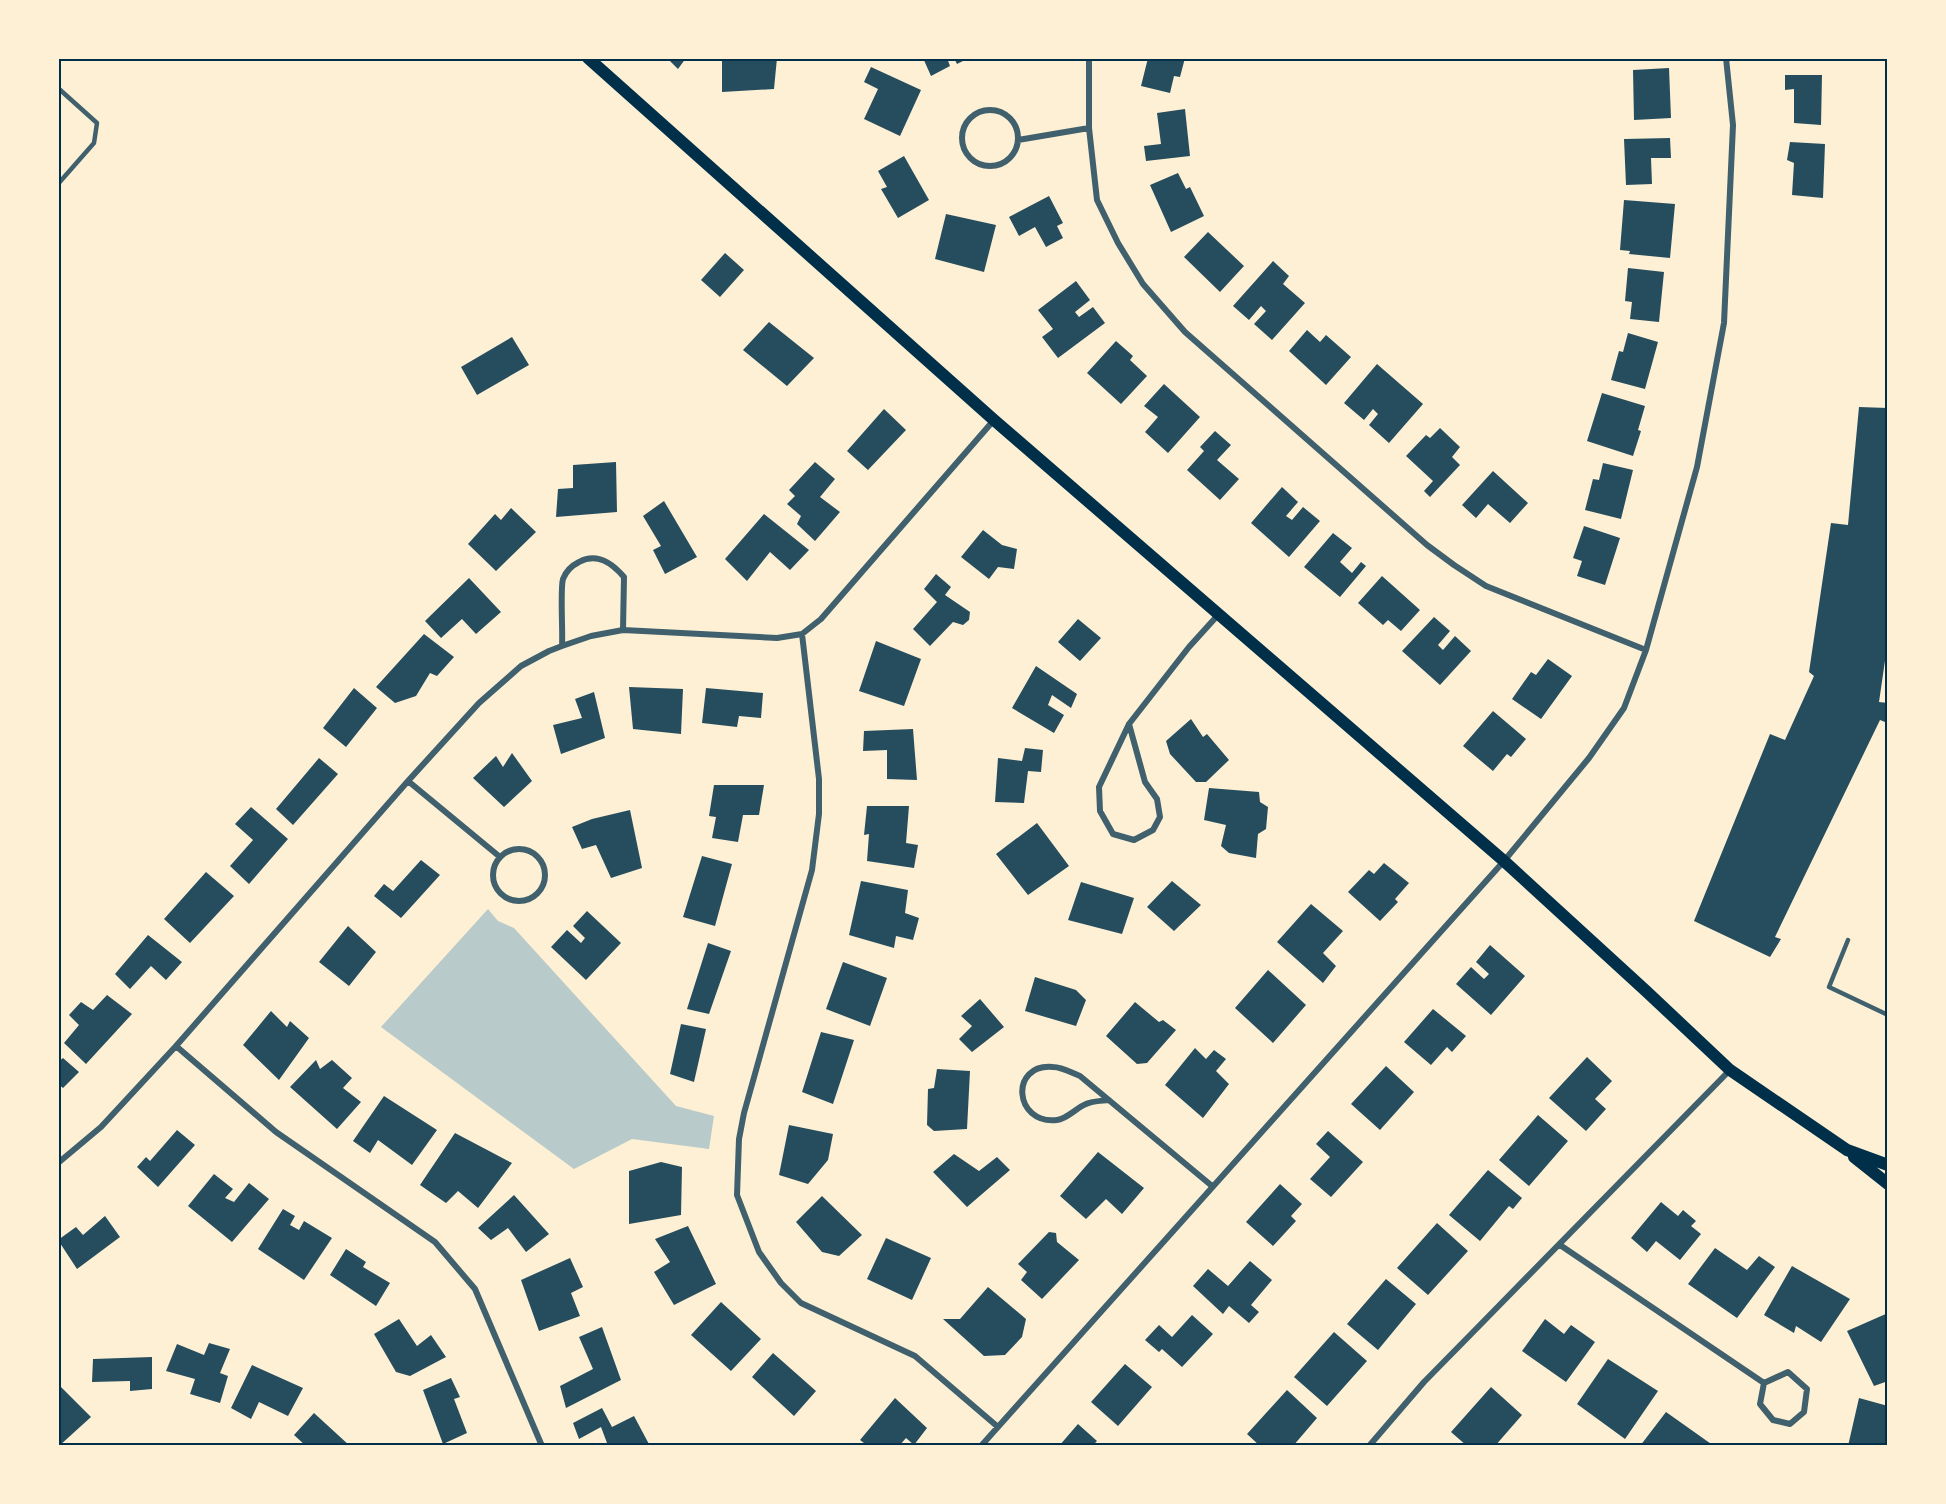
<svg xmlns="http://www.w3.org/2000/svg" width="1946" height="1504" font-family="'Noto Sans',sans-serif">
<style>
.green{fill:#b9caca}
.building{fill:#264d5e}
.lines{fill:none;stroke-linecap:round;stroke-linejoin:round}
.service{stroke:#3f606c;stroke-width:4.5}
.minor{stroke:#3f606c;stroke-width:6}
.secondary{stroke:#003049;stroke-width:12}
.neatline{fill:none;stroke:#003049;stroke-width:2}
</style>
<rect width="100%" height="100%" fill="#fdf0d5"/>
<path class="green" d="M488,909L498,921L514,928L676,1106L714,1116L709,1149L632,1139L574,1169L381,1027Z"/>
<path class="building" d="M667,58H686L678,69Z
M722,58H777L774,89L722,92Z
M923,58H947L950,66L931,76Z
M954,58H969L957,64Z
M1148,58H1185L1180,77L1174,76L1170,93L1141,86Z
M871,67L921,90L900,136L864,119L878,89L864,82Z
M1669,68L1671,118L1634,120L1633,70Z
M1785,75H1822L1821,125L1794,123V89L1785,90Z
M1185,109L1190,156L1146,161L1144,146L1161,144L1157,113Z
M1670,138L1671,158H1651L1652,184L1626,185L1624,139Z
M1790,142L1825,144L1823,198L1792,195L1794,163L1787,160Z
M904,156L929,200L898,218L881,189L887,187L878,171Z
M1178,173L1186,189L1190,187L1204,216L1171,232L1150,185Z
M1049,196L1063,223L1057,226L1063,238L1046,247L1035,227L1019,236L1009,217Z
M1624,200L1675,204L1670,258L1629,254L1630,251L1620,250Z
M946,214L996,225L984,272L935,259Z
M1208,232L1244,266L1220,292L1184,257Z
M725,253L744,270L720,297L701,280Z
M1273,261L1289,276L1283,284L1305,303L1272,340L1254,324L1266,311L1261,306L1249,320L1233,306Z
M1628,268L1664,272L1659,322L1630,319L1632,302L1625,301Z
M1076,281L1090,300L1075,312L1079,317L1093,307L1105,323L1058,358L1042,337L1053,329L1038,310Z
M769,322L814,358L787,386L743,350Z
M1307,330L1320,342L1326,335L1351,357L1326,385L1289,351Z
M1628,333L1658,342L1645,389L1611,380L1619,351L1623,352Z
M512,337L529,365L477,395L461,367Z
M1116,341L1133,356L1130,360L1147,376L1121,404L1087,373Z
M1377,364L1423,404L1389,443L1369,425L1378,414L1373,409L1364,420L1344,403Z
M1164,384L1200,417L1168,453L1145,432L1158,417L1144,406Z
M1602,393L1645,406L1638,430L1641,431L1633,456L1587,441Z
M1859,407L1888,408V640L1879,702L1888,703V715L1885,722L1880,720L1775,937L1781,939L1770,957L1694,921L1770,734L1785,740L1814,676L1809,672L1831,523L1848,525Z
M884,409L906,430L868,470L847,451Z
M1440,428L1460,447L1452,457L1460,465L1430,497L1424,491L1433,481L1406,456L1426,435L1430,438Z
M1215,431L1231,445L1217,460L1239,479L1220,500L1187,470L1204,451L1200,447Z
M616,462L617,512L556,517L558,489L573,488V465Z
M815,462L835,479L820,497L840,512L815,541L797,524L801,516L787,504L795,496L789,490Z
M1603,463L1633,470L1621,519L1585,510L1593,479L1599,480Z
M1493,471L1528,503L1510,523L1488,504L1476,518L1462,505Z
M1282,487L1298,502L1286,516L1292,520L1303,507L1320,521L1289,557L1251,523Z
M664,501L697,557L665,574L653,550L661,546L643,516Z
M511,508L536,532L496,571L468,544L495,514L501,520Z
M764,514L809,550L790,570L770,552L747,581L725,559Z
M1584,526L1620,538L1605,585L1577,576L1582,561L1573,558Z
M983,530L1002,545L1017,549L1014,569L998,567L989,579L961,557Z
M1333,533L1352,548L1340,562L1352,573L1361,562L1366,566L1340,597L1304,567Z
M936,574L951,587L945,595L970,612L969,620L963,625L953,622L930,646L913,629L937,602L924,589Z
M1382,576L1420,610L1401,631L1388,620L1383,625L1358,603Z
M469,578L501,612L476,634L462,619L441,638L425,621Z
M1434,617L1450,631L1438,645L1443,650L1455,636L1471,651L1440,685L1402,651Z
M1078,619L1101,638L1080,661L1058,642Z
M424,634L454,657L437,676L430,673L416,696L395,703L376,687Z
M876,641L921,659L904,706L859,691Z
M1548,659L1572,676L1541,719L1512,699L1531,672L1536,675Z
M1036,666L1077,694L1071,708L1052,695L1048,705L1064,715L1054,733L1012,708Z
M629,687L683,689L681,734L633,729Z
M354,688L377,708L346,747L323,728Z
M706,688L763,693L761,718L739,716L737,727L702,723Z
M594,692L605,738L561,754L553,725L582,718L575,699Z
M1493,711L1526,739L1511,757L1507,754L1493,771L1463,746Z
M1191,719L1203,737L1207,734L1229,760L1206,782H1196L1170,754L1166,741Z
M913,729L917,780L887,779V750L863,751L864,731Z
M1025,748L1043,750L1041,772L1028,771L1024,803L995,802L998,758L1022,761Z
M512,753L532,781L504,807L473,778L496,756L503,767Z
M319,758L338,774L293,825L276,809Z
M714,785H764L759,815H743L738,842L712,838L716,817L709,816Z
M1209,788L1259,792L1260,802L1268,807L1266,829L1258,834L1256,858L1229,853L1221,846L1226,825L1204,820Z
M867,806H909L906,843L918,845L914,868L867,861L869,834L864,835Z
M251,807L288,839L249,884L230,866L253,840L235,824Z
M630,810L642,868L611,878L596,845L582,849L572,827L592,819Z
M1037,823L1069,866L1028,895L996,854Z
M702,856L732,864L715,926L683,917Z
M421,860L440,875L401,918L374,896L384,884L393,891Z
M1384,863L1409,883L1395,899L1398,902L1380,921L1348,892L1369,870L1374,874Z
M206,872L234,896L190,943L164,919Z
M861,881L908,890L905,913L919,918L913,940L896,936L894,948L849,935Z
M1172,881L1201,905L1174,931L1147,907Z
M1081,882L1134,898L1122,934L1068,920Z
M1311,904L1343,931L1323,953L1336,966L1323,983L1277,942Z
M587,911L621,943L586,980L551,947L567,930L581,943L585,938L573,926Z
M348,926L376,952L349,986L319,962Z
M148,935L182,962L166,980L151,966L130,989L115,974Z
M708,943L731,951L709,1014L687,1009Z
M1490,945L1525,976L1491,1015L1456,984L1471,967L1484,979L1489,974L1476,962Z
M843,962L887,978L870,1026L826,1009Z
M1268,970L1306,1005L1273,1043L1235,1008Z
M1035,977L1076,990L1086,1000L1076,1026L1025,1011Z
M107,995L132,1014L86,1064L64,1043L79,1025L69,1015L81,1002L93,1010Z
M980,999L1004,1027L972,1052L959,1039L972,1026L961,1016Z
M1135,1002L1159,1022L1163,1020L1176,1030L1147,1063L1137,1064L1106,1036Z
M1433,1009L1466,1036L1452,1052L1447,1047L1431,1065L1404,1042Z
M271,1011L287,1027L290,1021L309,1038L279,1080L243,1045Z
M681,1024L706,1029L694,1082L670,1074Z
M821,1032L854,1040L833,1104L802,1092Z
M1195,1048L1206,1059L1214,1050L1226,1059L1216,1071L1229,1084L1203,1118L1165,1085Z
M1587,1057L1612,1081L1595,1099L1606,1109L1586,1131L1549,1098Z
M63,1058L79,1072L63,1088L58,1084V1062Z
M316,1060L320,1069L332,1060L352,1078L343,1088L361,1102L337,1129L290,1087Z
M1386,1066L1414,1092L1380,1130L1351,1104Z
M937,1069L970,1071L967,1129L934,1131L927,1125L928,1089L934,1088Z
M384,1096L437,1130L412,1165L378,1140L370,1153L353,1141Z
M1538,1115L1568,1141L1529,1186L1499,1160Z
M789,1125L833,1134L828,1160L808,1184L779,1175Z
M177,1130L195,1145L158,1187L137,1167L146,1157L150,1161Z
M1328,1131L1363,1162L1331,1197L1310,1179L1330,1157L1316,1144Z
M455,1133L512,1163L478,1208L458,1191L446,1203L420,1185Z
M1098,1152L1144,1188L1122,1214L1106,1199L1086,1219L1060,1196Z
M954,1154L979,1171L997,1157L1010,1170L967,1207L933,1172Z
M661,1162L682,1167L681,1215L629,1224V1171Z
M1488,1170L1522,1198L1513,1209L1509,1206L1480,1241L1449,1215Z
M214,1174L233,1189L225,1198L234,1202L249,1183L269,1199L232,1242L188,1206Z
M1280,1184L1302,1204L1291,1216L1296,1221L1273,1246L1246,1222Z
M514,1195L549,1234L526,1252L508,1228L491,1240L478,1228Z
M822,1196L862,1235L839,1256L822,1252L796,1222Z
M1661,1202L1678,1216L1683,1210L1696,1221L1691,1226L1701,1234L1680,1260L1656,1241L1647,1252L1631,1238Z
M283,1209L295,1216L290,1225L299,1230L304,1221L332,1238L304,1280L258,1249Z
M105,1216L120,1237L77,1269L58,1240L76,1227L83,1235Z
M1437,1223L1468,1251L1428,1295L1397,1268Z
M688,1226L716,1284L674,1305L654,1272L670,1262L655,1239Z
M1049,1232L1056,1233L1057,1242L1079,1260L1042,1299L1021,1280L1027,1272L1018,1264Z
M886,1238L931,1258L912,1300L867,1279Z
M1715,1248L1747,1270L1759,1256L1775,1267L1737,1318L1688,1284Z
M346,1249L366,1262L363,1267L390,1283L376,1306L330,1275Z
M570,1258L583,1287L571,1293L580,1316L539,1331L521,1280Z
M1250,1261L1272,1280L1251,1305L1259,1312L1249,1323L1229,1306L1223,1314L1193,1286L1208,1269L1228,1286Z
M1792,1266L1850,1299L1821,1342L1796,1326L1794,1333L1764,1315Z
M1386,1279L1416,1304L1378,1350L1347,1324Z
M988,1287L1026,1319L1022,1337L1005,1355L984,1356L943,1319H960Z
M721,1302L761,1339L731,1371L691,1335Z
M1888,1313V1381L1874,1386L1847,1331Z
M1192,1315L1213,1334L1182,1367L1162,1349L1159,1352L1145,1340L1159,1325L1172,1337Z
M399,1319L417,1346L431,1335L446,1357L410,1376L396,1372L374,1334Z
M1545,1319L1564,1334L1571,1325L1595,1342L1566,1382L1522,1351Z
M602,1327L621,1380L566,1408L560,1386L593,1369L579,1337Z
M1334,1332L1367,1361L1327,1406L1294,1377Z
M209,1343L230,1349L220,1373L228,1376L220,1403L190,1394L195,1379L166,1371L177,1344L204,1355Z
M773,1353L816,1391L794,1416L752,1377Z
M152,1357V1389L130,1391V1381L92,1382L93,1359Z
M1608,1359L1658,1391L1625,1439L1577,1404Z
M1125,1364L1152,1387L1118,1426L1091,1402Z
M252,1365L303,1388L288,1416L259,1402L251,1419L231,1408Z
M451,1378L460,1397L454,1399L467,1433L443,1444L423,1390Z
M58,1384L91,1417L59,1446H58Z
M1491,1387L1522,1415L1495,1446H1467L1451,1432Z
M1287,1390L1317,1418L1293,1446H1260L1247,1434Z
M895,1398L927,1428L914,1445L906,1438L899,1446H868L860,1440Z
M1859,1398L1888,1406V1446H1848Z
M602,1408L612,1427L634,1416L650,1446H601L607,1443L601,1427L579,1439L573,1423Z
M1666,1412L1714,1446H1640Z
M314,1413L350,1446H306L294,1435Z
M1078,1424L1097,1441L1092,1446H1059Z"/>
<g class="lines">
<path class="service" d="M58,88L97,123L94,143L58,184
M1848,940L1829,987L1888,1015"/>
<path class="minor" d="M1089,58V128L1097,200L1118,243L1143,284L1185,332L1427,545L1454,565L1486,586L1646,650
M962 138a28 28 0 1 1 56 0a28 28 0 1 1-56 0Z
M1018,140L1089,128
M802,634L819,779V814L812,870L744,1113L739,1139L737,1195L759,1252L781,1283L801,1303L915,1356L998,1427
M562,646C563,632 560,589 563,579C566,571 573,565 579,562C597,552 612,563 624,577L623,630
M1129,724L1145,782L1157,799L1160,817L1153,830L1134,840L1113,834L1100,811L1099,787L1129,724L1189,647L1218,615
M408,781L500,857
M493 875a26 26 0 1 1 52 0a26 26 0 1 1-52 0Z
M176,1046L276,1132L435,1242L475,1289L542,1446
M1109,1100C1101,1101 1092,1101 1086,1104C1076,1108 1067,1119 1057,1120C1014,1125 1009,1063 1053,1067C1062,1067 1072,1073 1080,1076L1212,1186
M58,1163L101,1127L176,1046L408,781L479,703L521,666L549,651L562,646L591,636L623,630L777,638L802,634L821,619L994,420
M1560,1245L1764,1383L1760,1404L1773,1420L1790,1424L1804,1412L1807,1389L1788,1372L1764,1383
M162,1446H169
M981,1446L1504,861L1589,758L1624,708L1646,650L1697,467L1724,323L1733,125L1726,58
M1369,1446L1424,1382L1480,1325L1730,1070"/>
<path class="secondary" d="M588,58L994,420L1504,861L1646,991L1730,1070L1847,1150L1888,1165
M1854,1157L1888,1184"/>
</g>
<rect width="1946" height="1504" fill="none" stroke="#fdf0d5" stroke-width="120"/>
<rect x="60" y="60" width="1826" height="1384" class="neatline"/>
</svg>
